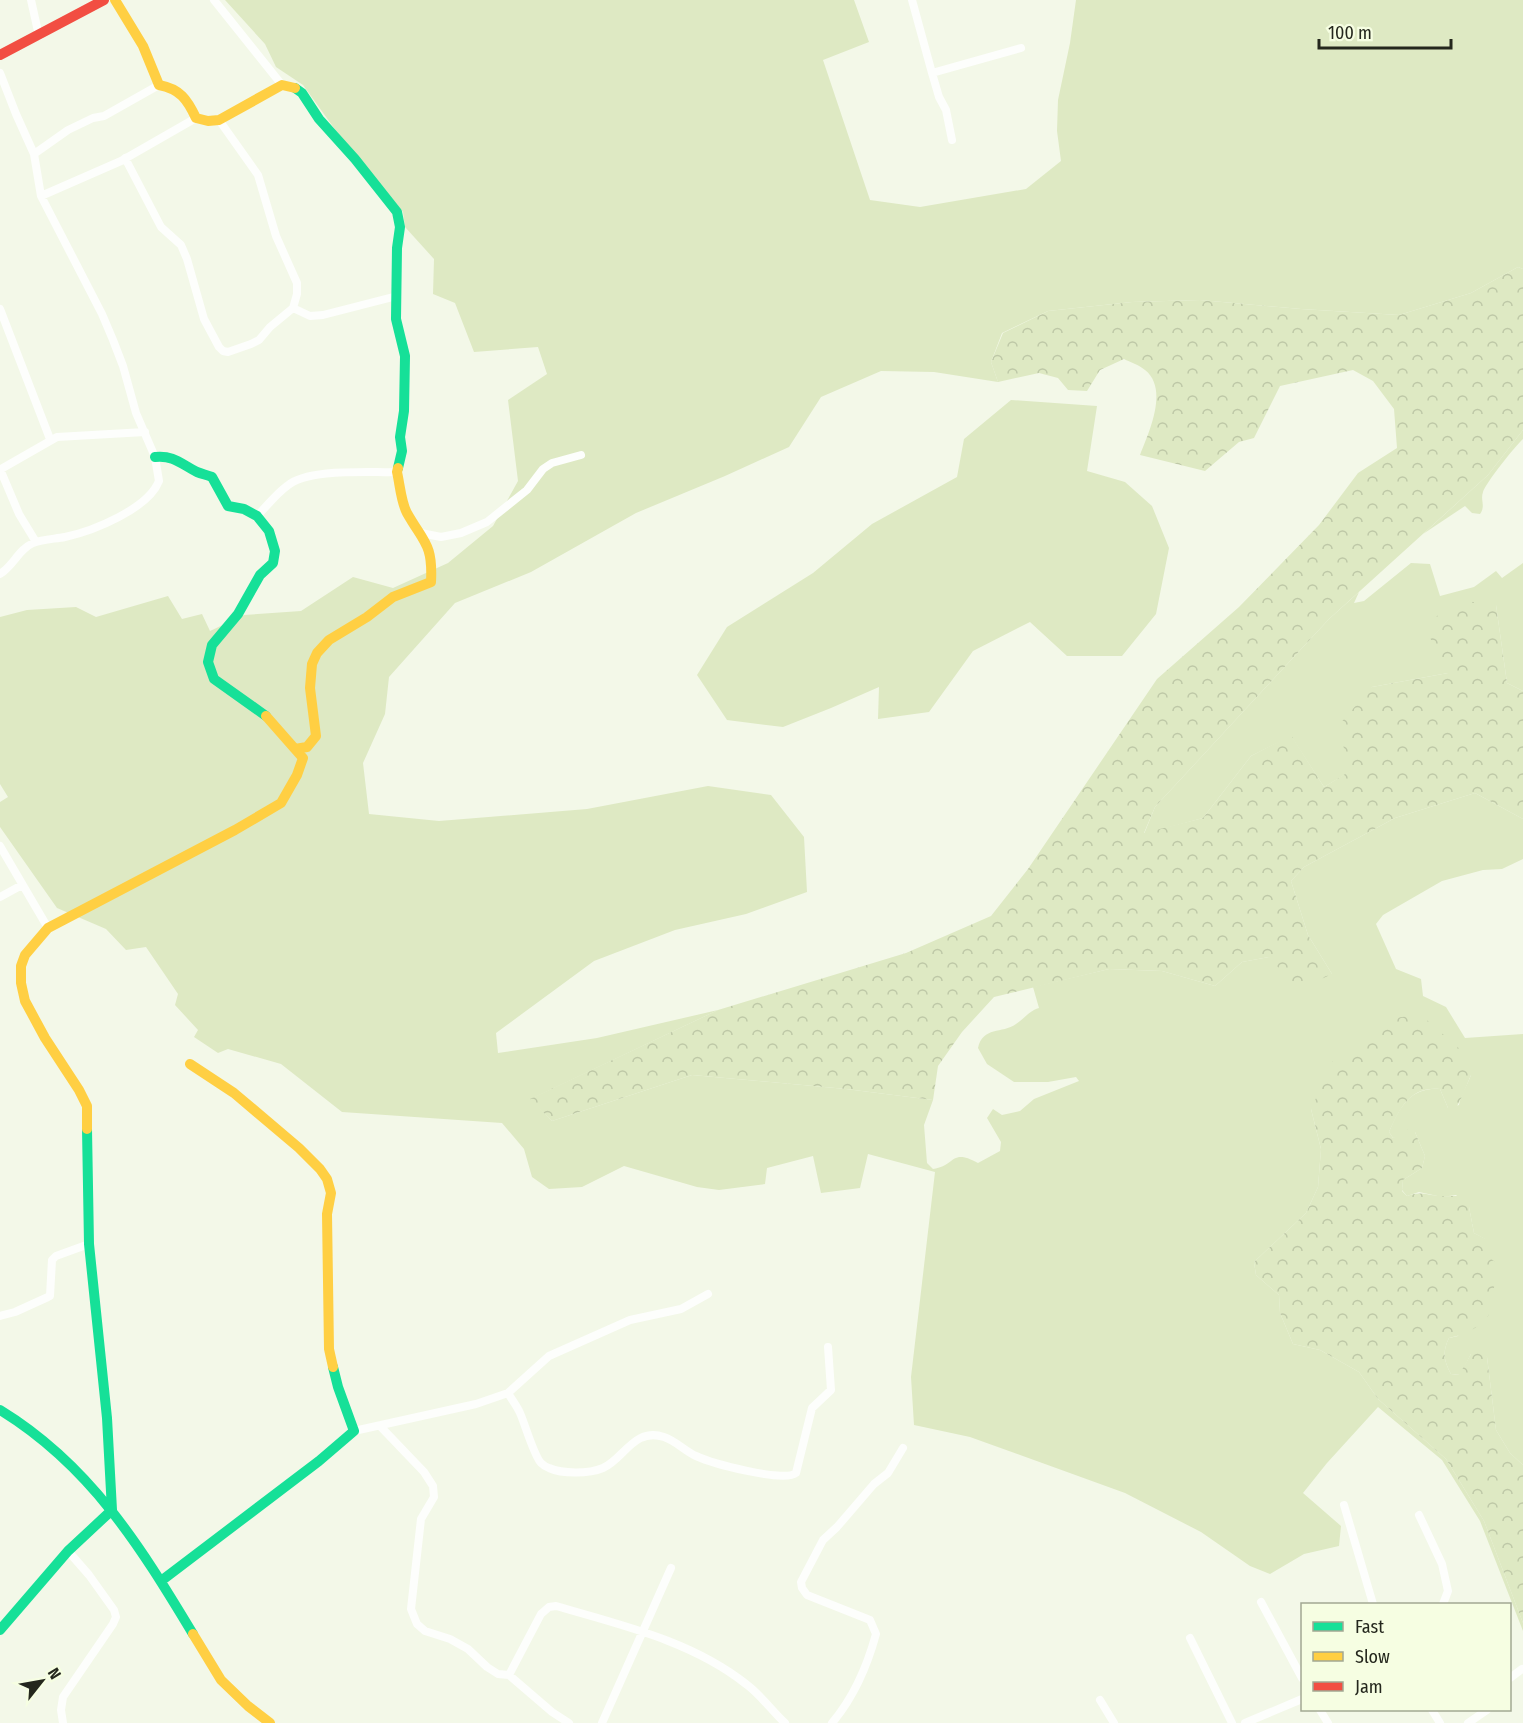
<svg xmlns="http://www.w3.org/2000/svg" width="1523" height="1723" font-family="'Fira Sans Condensed',sans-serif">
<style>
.grass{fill:#dee9c3}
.forest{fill:url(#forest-crowns)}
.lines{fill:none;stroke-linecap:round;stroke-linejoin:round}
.street{stroke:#fdfefc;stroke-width:8}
.fast{stroke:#16e098;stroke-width:10}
.slow{stroke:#ffcf43;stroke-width:10}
.jam{stroke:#f24e42;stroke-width:10}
</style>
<defs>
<pattern id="forest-crowns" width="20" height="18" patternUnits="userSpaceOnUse" patternTransform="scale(1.5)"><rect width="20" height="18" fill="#dee9c3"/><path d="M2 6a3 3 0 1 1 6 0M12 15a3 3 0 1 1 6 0" fill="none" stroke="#bec8a7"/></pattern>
</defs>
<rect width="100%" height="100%" fill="#f3f8e8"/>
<path class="grass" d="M225,0H854L869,42L823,60L870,200L920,207L1026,189L1061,161L1057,131L1058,100L1070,43L1076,0H1523V269L1518,267L1471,293L1399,315L1301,309L1200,300L1132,302L1048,311L1002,333L991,362L998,382L934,372L881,371L821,397L789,447L725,476L636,513L531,572L455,603L389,677L385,714L363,763L369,814L439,821L587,809L708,786L771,795L804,837L807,892L746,914L675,930L594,961L496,1033L498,1053L597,1038L718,1010L531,1099L552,1121L692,1075L846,1089L933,1100L924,1125L927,1163L933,1169C956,1166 950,1148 978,1163L1000,1151L1001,1142L987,1118L993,1109L1002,1115L1020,1111L1034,1099L1079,1081L1076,1077L1048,1082H1014L987,1064L978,1048C983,1026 1002,1034 1016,1024C1025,1018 1029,1011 1039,1008L1033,987L1109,969L1162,971L1215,986L1242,962L1269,957L1332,974L1308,935L1291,881L1304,867L1395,818L1475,793L1523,819V859L1502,869L1483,870L1442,881L1383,915L1376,924L1396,969L1421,979L1423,996L1446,1007L1465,1038L1523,1034V1465L1510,1453L1496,1430L1487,1357L1471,1354L1460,1375L1451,1374C1444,1361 1442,1352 1449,1338L1458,1336L1485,1254V1239L1474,1233L1469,1207L1456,1195L1442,1197L1419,1192L1407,1196L1402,1190L1403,1180L1422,1168L1425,1156L1415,1132L1393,1138L1389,1132C1400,1107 1410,1087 1440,1089L1448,1108L1459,1105C1461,1094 1467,1086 1471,1075L1311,1109L1321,1149L1318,1187L1306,1213L1254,1262L1256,1275L1279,1295L1280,1313L1293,1344L1320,1350L1359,1372L1378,1399L1446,1459L1484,1521L1523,1623V1631L1480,1521L1442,1460L1378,1407L1327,1463L1303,1493L1341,1526L1339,1546L1304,1554L1270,1574L1250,1566L1201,1532L1125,1493L970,1437L914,1425L911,1377L935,1172L868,1154L860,1188L821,1193L813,1156L767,1168L765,1184L719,1190L697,1187L624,1166L582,1187L549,1189L532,1177L524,1149L502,1123L342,1112L281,1064L228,1049L218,1053L194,1037L198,1030L175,1005L178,994L146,947L126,950L106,929L57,908L0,827V802L8,797L0,784V617L27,610L76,607L96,617L168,596L182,619L202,614L210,631L244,615L301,611L353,577L393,588L448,563L493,526L518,481L508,400L547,374L538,347L474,352L455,303L433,294L434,259L405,227L403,212L334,128L303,85L276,67L265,44Z
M1011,400L1097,406L1087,471L1125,482L1152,506L1169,548L1156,614L1122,656H1067L1030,622L973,651L929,712L878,719L879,687L831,708L783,727L727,720L697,675L727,627L813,573L872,524L957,477L964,439Z
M1523,430V439C1516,445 1485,484 1483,492C1480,500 1486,506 1480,514L1472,513L1465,506L1423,534L1488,475Z
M1411,563L1430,564L1440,596L1474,587L1496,571L1502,578L1523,563V691L1507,683L1496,605L1448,673L1372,687L1351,771L1324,787L1291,736L1251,756L1203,818L1144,834L1155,807L1329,619L1359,592L1354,603L1364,601Z"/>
<path class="forest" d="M1518,267L1523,269V430L1488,475L1329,619L1155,807L1144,833L1203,818L1251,756L1291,735L1324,787L1350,771L1338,726L1372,687L1448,673L1424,626L1458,600L1496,605L1507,683L1523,691V819L1475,793L1395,818L1304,867L1291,881L1308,935L1332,974L1298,990L1269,957L1242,962L1215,986L1162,971L1109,969L994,997L962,1032L938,1066L933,1100L846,1089L692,1075L552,1121L530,1099L718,1010L906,953L991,916L1028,869L1157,679L1239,607L1319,525L1358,473L1397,448L1394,409L1373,381L1353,370L1280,386L1254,438L1239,442L1205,471L1140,455C1149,432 1169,389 1145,370C1139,365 1130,362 1124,359L1100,370L1087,391L1068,390L1058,378L1039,373L998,382L991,362L1003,333L1048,311L1132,302L1200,300L1301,309L1399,315L1471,293Z
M1420,1014L1462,1051L1471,1075C1468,1082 1459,1106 1454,1110L1448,1108L1440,1089C1410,1086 1400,1108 1389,1132L1393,1138L1409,1129L1415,1132L1425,1156L1422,1168L1403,1180L1402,1191L1407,1196C1422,1191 1425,1195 1440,1196C1450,1197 1459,1195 1469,1197V1207L1474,1233L1490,1241L1485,1254L1495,1262C1494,1275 1495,1298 1491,1310C1485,1326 1464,1335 1449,1338C1442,1352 1444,1361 1451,1374L1459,1375L1471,1354L1480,1352L1487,1357L1496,1430L1510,1453L1523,1465V1623L1484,1521L1446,1459L1378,1399L1359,1372L1320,1350L1293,1344L1280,1313L1279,1295L1256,1275L1254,1262L1306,1213L1318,1187L1321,1149L1311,1109L1333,1061L1390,1019Z"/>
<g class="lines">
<path class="street" d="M31,0L39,36
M214,0L282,85
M912,0L932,73L1021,48
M0,73L16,114L34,154L41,196L102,314L113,340L123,366L136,413L155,457L159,481C148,509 93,531 65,537C55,539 43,539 33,543C18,550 14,565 0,574
M932,73L939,97L946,110L952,140
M34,154L68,130L93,118L104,116L159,85
M125,158L161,227L181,245L187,259L204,319L219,347L223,351L228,352L251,344L259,340L270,327L293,308L297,294V283L276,236L258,175L219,120
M41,196L121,161L196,118
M293,308L310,316L323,315L397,296
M0,309L50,439
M0,469L19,514L36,542
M1,469L57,437L145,432
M257,516C267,506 276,494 287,486C308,468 369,473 397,472
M421,533L441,537L461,533L487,522L527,490L543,469L552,463L581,455
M0,846L48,928
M0,897L22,885
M0,1316L15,1312L48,1297L50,1296L52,1260L56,1256L89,1244
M508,1393C512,1400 517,1406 520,1413C525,1424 534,1456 541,1463C543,1465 546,1467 549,1468C562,1474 589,1474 603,1468C624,1459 634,1427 664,1437C676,1441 685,1451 696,1456C711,1463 784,1483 796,1473L812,1408L831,1390L828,1347
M380,1426L424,1472L433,1486L434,1497L421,1519L411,1609L417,1624L425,1631L450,1639L468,1649L487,1667L498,1674L509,1675L552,1712L569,1723
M354,1431L476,1404L508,1393L549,1356L630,1320L681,1309L708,1294
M1344,1505L1373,1604
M1419,1515L1442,1564L1448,1591L1443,1604
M1261,1602L1302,1678
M1190,1638L1232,1723
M509,1675L541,1614L549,1607L556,1606C621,1625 692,1641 746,1684C761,1695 772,1711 785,1723
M1510,1678L1522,1669
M1100,1700L1114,1723
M1320,1710L1328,1723
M1432,1710L1440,1723
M63,1723L61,1710L63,1697L113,1624L116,1617L114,1610L89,1575L68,1551
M602,1723L671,1568
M832,1723C854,1697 867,1667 876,1634L870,1620L807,1595L802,1588L801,1582L823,1540L837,1527L874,1484L888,1473L903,1448
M1245,1723L1302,1699
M1468,1723L1487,1710"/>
<path class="fast" d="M295,88L302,93L319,119L355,159L397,212L400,227L397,248L396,319L405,356L404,411L400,437L402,451L398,468
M155,457C174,455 181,464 197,472C202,474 207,475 212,477L228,506L244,509L257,516L269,531L275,551L273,563L260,575L238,614L212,645L208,662L214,679L266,716
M0,1410C90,1465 140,1546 193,1634
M161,1581L319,1461L354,1431L338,1387L333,1367
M0,1630L68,1551L112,1510L107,1418L89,1244L87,1129"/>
<path class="slow" d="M115,0L143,46L159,85C180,89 187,99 196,118L208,121L219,120L282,85L295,88
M266,716L295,749L307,747L316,736L310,688L312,664L317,653L329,640L367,617L393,597L431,582C433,544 424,543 407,513C401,502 400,485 397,472L398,468
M190,1064L234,1093L299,1148L320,1169L327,1179L331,1193L327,1214L329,1349L333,1367
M87,1129V1106L79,1090L45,1038L25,1001L21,983V966L25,955L48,928L235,830L281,803L297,775L303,758L295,749
M193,1634L221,1680L248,1706L270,1723"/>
<path class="jam" d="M0,55L104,0"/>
</g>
<rect x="1301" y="1603" width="210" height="108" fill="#f6fee2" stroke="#a2a893" stroke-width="1.5"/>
<rect x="1313" y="1622" width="30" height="9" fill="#16e098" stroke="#a2a893" stroke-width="1.5"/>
<text x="1355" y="1633" font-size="18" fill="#24271d">Fast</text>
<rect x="1313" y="1652" width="30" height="9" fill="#ffcf43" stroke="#a2a893" stroke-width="1.5"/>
<text x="1355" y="1663" font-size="18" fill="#24271d">Slow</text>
<rect x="1313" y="1682" width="30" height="9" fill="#f24e42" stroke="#a2a893" stroke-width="1.5"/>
<text x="1355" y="1693" font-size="18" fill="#24271d">Jam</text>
<g transform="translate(42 1681) rotate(59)" stroke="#f6fee2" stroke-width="4.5" paint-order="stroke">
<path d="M0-4.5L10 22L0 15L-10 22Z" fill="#24271d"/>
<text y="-9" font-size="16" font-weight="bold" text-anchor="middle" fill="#24271d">N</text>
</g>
<path d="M1319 39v9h132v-9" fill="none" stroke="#24271d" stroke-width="3"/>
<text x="1328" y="39" font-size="18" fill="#24271d" stroke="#f6fee2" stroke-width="4.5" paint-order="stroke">100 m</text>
</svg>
